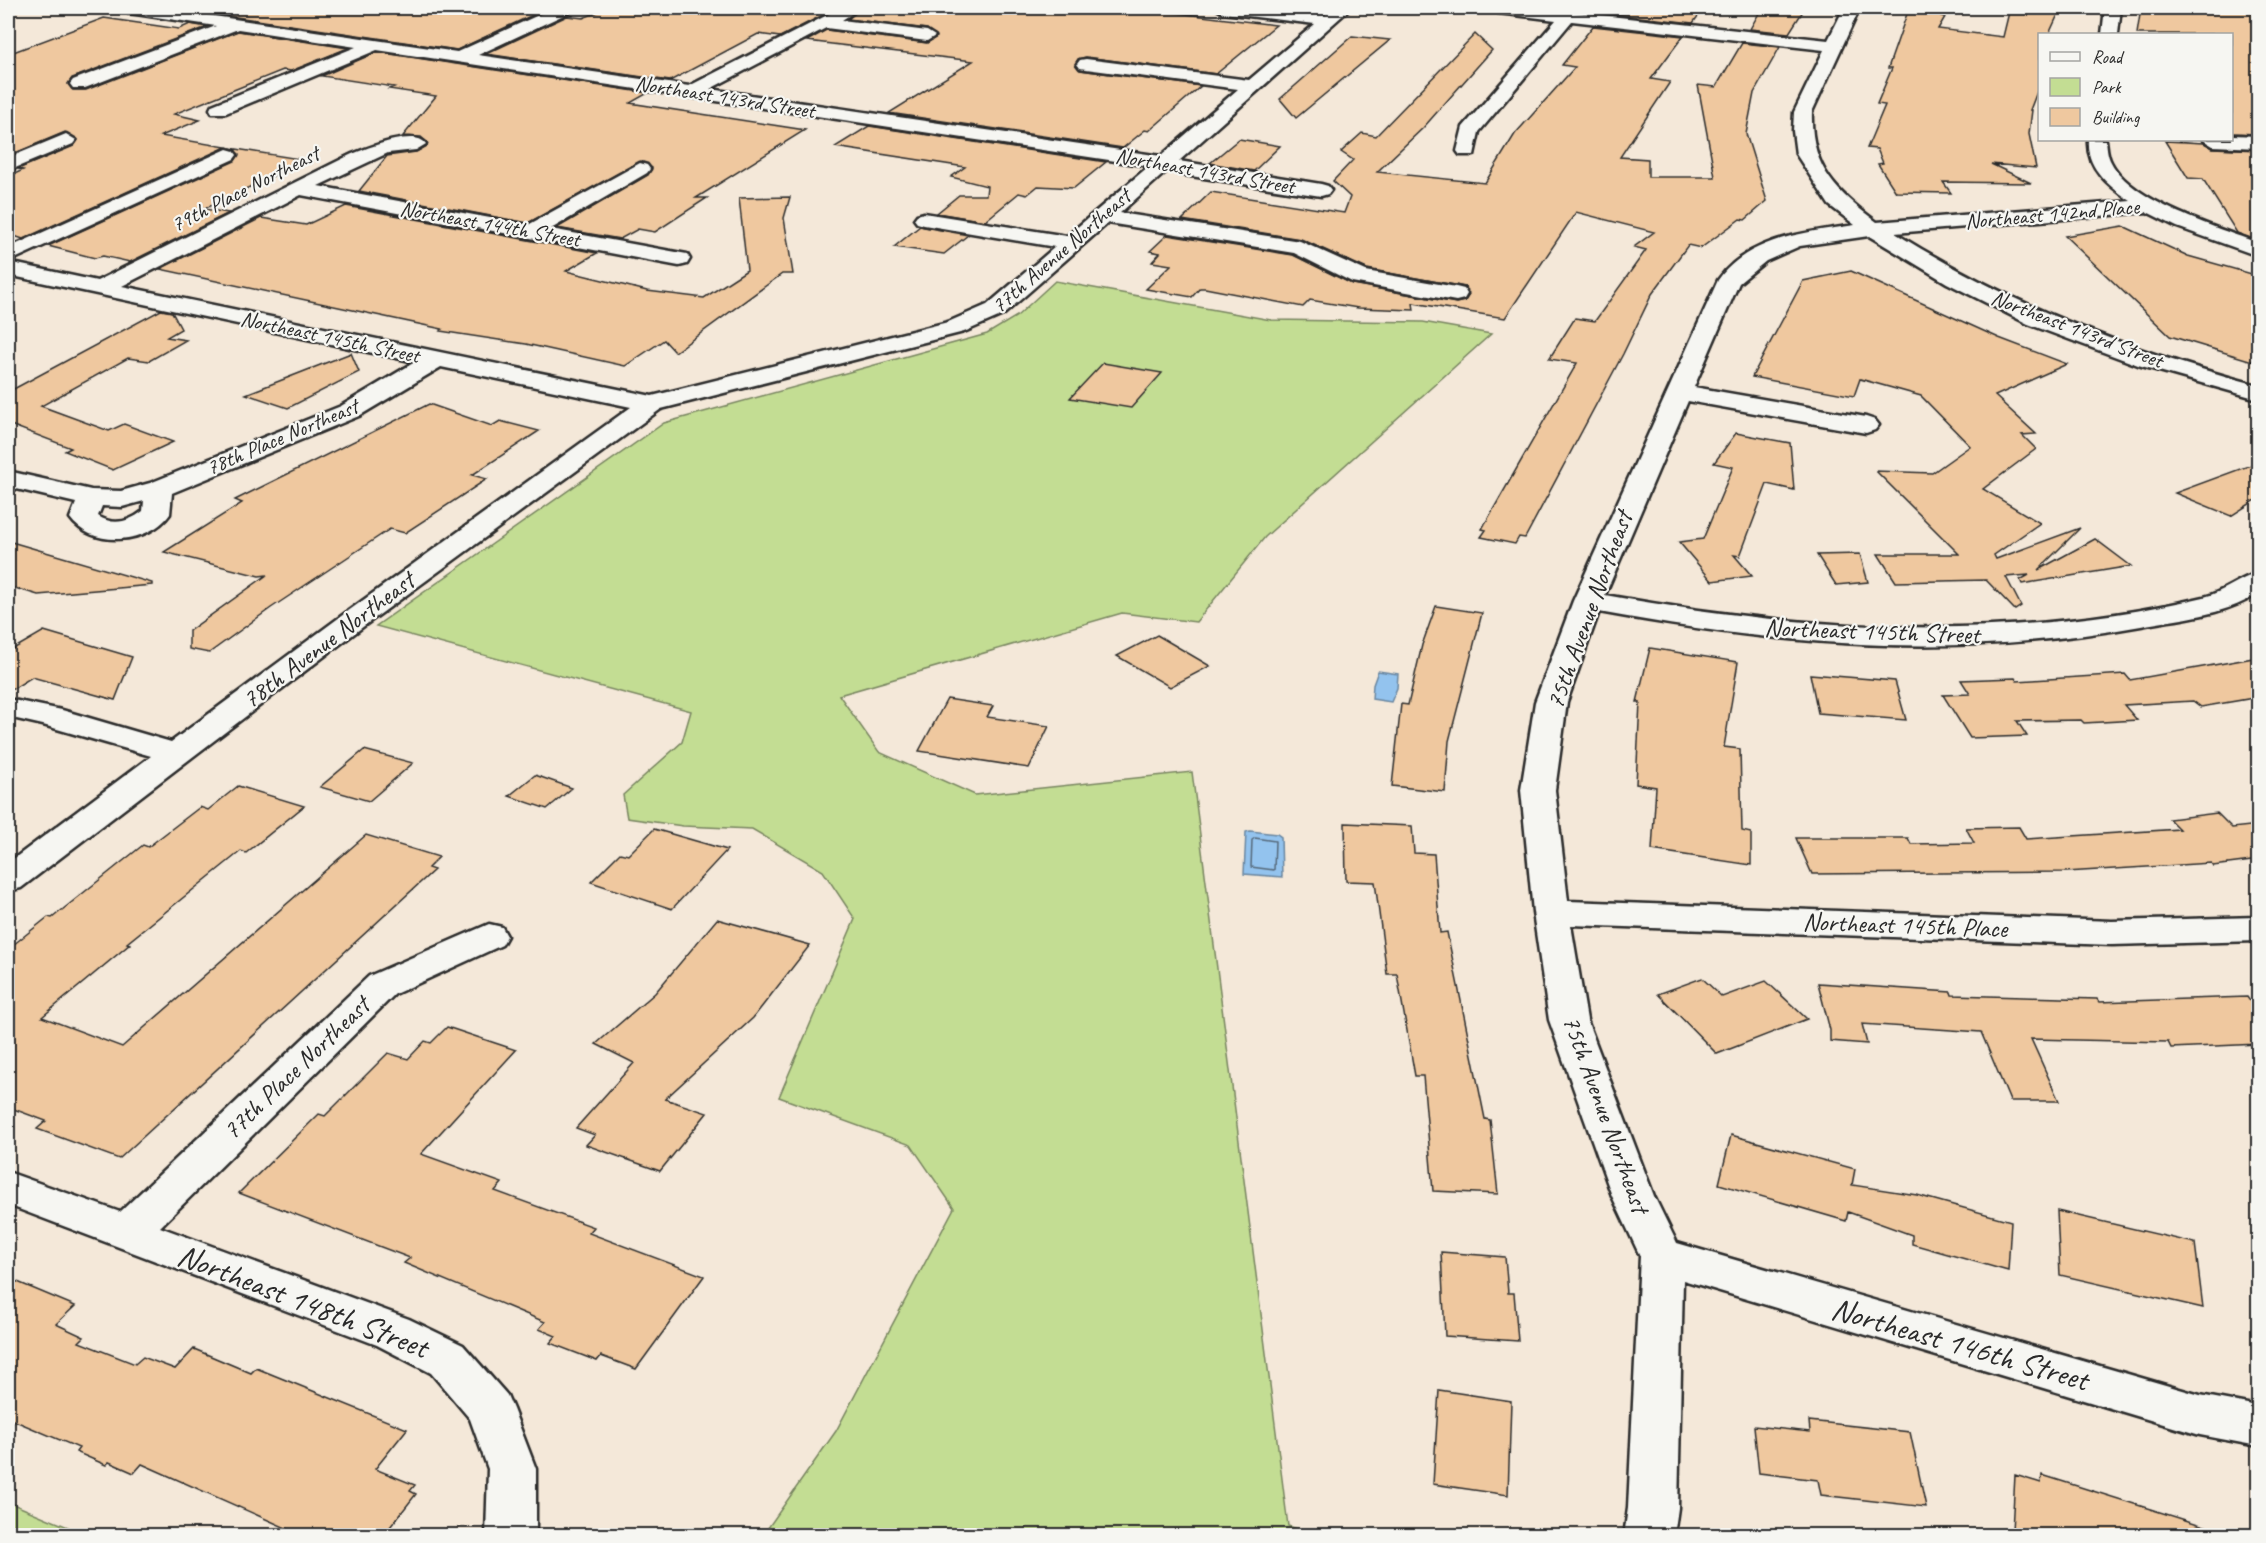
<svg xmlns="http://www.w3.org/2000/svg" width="2266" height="1543" font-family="Caveat,sans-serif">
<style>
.green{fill:#c3dd93;stroke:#77845f;stroke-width:1.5}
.water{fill:#93c3ee;stroke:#6986a0;stroke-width:1.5}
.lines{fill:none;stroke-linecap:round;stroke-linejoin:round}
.shore{stroke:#556879;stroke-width:1.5}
.building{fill:#efc89f;stroke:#2b2b2b;stroke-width:1.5}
.minor-casing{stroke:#2b2b2b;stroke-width:5}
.minor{fill:#f6f6f2;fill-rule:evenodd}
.labels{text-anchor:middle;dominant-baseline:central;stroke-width:4.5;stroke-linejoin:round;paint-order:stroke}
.far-street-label{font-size:22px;fill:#2b2b2b;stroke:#f6f6f2}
.street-label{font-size:26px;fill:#2b2b2b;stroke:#f6f6f2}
.near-street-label{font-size:32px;fill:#2b2b2b;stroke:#f6f6f2}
</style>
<rect width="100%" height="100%" fill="#f4e8d9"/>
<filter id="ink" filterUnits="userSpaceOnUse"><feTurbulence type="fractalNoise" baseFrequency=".0167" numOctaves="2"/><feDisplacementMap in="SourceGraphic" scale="12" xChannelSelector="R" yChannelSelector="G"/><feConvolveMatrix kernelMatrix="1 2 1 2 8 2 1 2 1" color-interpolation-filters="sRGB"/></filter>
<g filter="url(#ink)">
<path class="green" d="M1055,281L1271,320L1423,322L1491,334L1265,537L1196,622L1122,613L839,695L879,752L975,795L1192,772L1288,1526L1317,1535H763L836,1431L954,1208L911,1145L779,1097L855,919L823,871L752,829L683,826L627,818L623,795L682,742L691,711L376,626L664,423L987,334L1017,316Z
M8,1502L87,1535H8Z"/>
<path class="water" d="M1378,671L1398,674L1397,688L1391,702L1372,699L1373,685Z
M1250,831L1277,834L1281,837L1282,877L1244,874L1246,832Z"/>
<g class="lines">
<path class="shore" d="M1255,838L1275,841L1274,870L1251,867L1252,840Z"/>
</g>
<path class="building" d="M234,8H503L539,12L457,50L216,14Z
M608,8H837L780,37L758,34L670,81L486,54L567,16L583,18Z
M862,8H1136L1276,25L1216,74L1086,57L1078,59L1075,64L1080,70L1201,86L1149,131L1145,130L1123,148L889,113L973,61L807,41L826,30L927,43L937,37L927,29L848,19Z
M1608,8H1704L1693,23L1603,13Z
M1762,8H1805L1789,33L1750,29Z
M1909,8H1943L1941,16L1945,17L1938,29L2003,37L2010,8H2061L2049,34H2040V84L2030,110H2032L2029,134L2036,168L1991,164L2031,183L1943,182L1951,193L1896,192L1878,164L1883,163L1877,149L1867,148L1885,105L1877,104L1892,68H1888Z
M2141,8H2237L2259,15V34H2254L2259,90V134L2232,133V34H2137Z
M104,18L179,29L190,24L207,27L72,78L68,84L73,90H86L238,31L348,48L291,71L283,70L174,114L200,120L161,136L226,147L23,239L8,234V177L23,170L18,169L74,146L78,140L65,132L8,156V54Z
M1593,26L1683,36L1651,79L1670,82L1620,157L1648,159V177H1715L1698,85L1716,87L1742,43L1780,47L1754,93L1746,134L1767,201L1745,220L1740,219L1701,248L1688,245L1652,294L1623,354L1525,538L1519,537L1515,544L1481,537L1486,530L1482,529L1577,363L1549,359L1575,318L1595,321L1646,250L1634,247L1654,232L1576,212L1505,318L1413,303L1414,310L1358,308L1310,300L1303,307L1205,288H1200L1192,297L1146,289L1171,265L1152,262L1160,253L1150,251L1167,235L1293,255L1352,284L1456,303L1465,301L1469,295L1465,287L1367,269L1301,239L1182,220L1211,192L1344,213L1350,197L1333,181L1353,160L1341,152L1362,133L1376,136L1475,34L1492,50L1423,128L1377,172L1485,183L1515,134L1575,67L1562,65Z
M1352,36L1390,40L1296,118L1280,99Z
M377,52L648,93L630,103L805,130L696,198H707L655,232L638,229L620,239L557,228L648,175L652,168L641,161L528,223L359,191L387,156L416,152L427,146V142L421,137L403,136L436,96L389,89L394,87L322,76Z
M869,126L1106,162L1074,188L1038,186L1027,195L1019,193L985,221L937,213L959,195H986L987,186L951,177L965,167L835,147Z
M1239,139L1280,146L1254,171L1210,163Z
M2165,141L2204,143L2213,148L2259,150V241L2237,233L2203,179L2188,178Z
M230,148L306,160L204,209L229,213L130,262L103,256L95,258L48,246L235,161L239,154Z
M790,197L784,218L793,274H782L675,352L664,340L625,366L526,344L440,331L442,329L160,269L261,218L306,225L346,206L597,253L566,271L647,291L704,298L747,270L739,198Z
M920,226L924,227L968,235L944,254L894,247Z
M2123,226L2188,256L2259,276V363L2170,336L2065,236Z
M1851,271L1999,338L2067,364L1995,396L2036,434L2022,435L2036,449L1983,489L2040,523L1994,555L1996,559L2080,528L2038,570L2095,539L2131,566L2022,584L2020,580L2029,575L2006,577L2021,606L2015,610L1986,580L1896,582L1878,554H1959L1876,471L1932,473L1970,446L1921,396L1860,379L1854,396L1752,377L1803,281Z
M161,310L172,312L181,329L167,337L186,340L149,361L128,358L41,406L109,431L124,424L173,442L113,470L65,451L71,448L8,424V392Z
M351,353L359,372L288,408L246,394Z
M1103,363L1162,373L1131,408L1070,398Z
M429,404L492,426L500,421L539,431L472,475L487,479L405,533L390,529L271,608L209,653L189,649V631L267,575L259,576L164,552L242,503L235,500Z
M1736,433L1790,443L1794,490L1767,484L1740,556L1734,555L1752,576L1712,581L1679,542L1703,539L1733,467L1714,463Z
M2259,462V498L2231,516L2175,493Z
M8,541L152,583V585L38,595L8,586Z
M1860,554L1868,582L1836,585L1817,555Z
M1436,606L1482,613L1449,741L1445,792L1392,786L1401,704L1408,705L1422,645Z
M44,631L132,657L115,700L32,677L8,692V652Z
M1157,635L1210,666L1170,687L1117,656Z
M1650,648L1738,662L1724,747L1740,749L1742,831L1751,833V865L1652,850L1656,787L1636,784L1640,702H1637Z
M2259,657V697L2201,707L2193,701L2124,705L2137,720L2084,723L2081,720L2017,721L2027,736L1970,738L1943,695L1970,694L1961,680L2015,678L2017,681L2125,674L2130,680Z
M1810,674L1895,681L1906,720L1818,713Z
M947,699L993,706L987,717L1049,726L1029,768L919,751Z
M364,750L413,763L369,801L320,787Z
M535,775L572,788L547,809L509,796Z
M238,786L304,806L246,853L241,851L127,943L130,944L42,1017L122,1047L366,835L439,857L428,868L434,870L119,1159L37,1129L46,1121L8,1107V949L48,917L52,918L143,845L148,847L200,807L208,810Z
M2217,813L2232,828L2259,825V860L2213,866L2211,863L2066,872L1812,874L1796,838H1908L1911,844L1974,843L1966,828L2019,827L2026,839L2179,829L2169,819Z
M1345,823L1412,826L1414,853L1434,854L1440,933L1447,932L1485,1119L1490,1120L1498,1194L1433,1191L1423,1076H1415L1397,974H1387L1375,882L1346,881Z
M654,829L727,850L672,909L591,882L620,853L628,855Z
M717,919L810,945L753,1018L665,1099L707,1113L660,1171L586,1145L595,1135L576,1128L634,1063L596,1044L655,993Z
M1702,978L1722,997L1766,981L1807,1019L1717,1054L1658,994Z
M1818,983L1951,992L1952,995L2097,999L2099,1002L2247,997L2259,1014V1044L2171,1048L2168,1042L2031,1039L2059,1101H2010L1981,1032L1862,1024L1867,1044L1830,1041V1030Z
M447,1027L516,1050L421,1154L502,1183L495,1191L594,1227L589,1233L704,1276L636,1369L601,1356L597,1361L550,1343L556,1336L539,1329L545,1322L404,1263L410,1258L239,1193L319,1114L325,1116L388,1053L408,1059L425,1041L431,1043Z
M1731,1135L1855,1169L1852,1185L1917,1195L2011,1221L2008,1271L1912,1244V1235L1848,1212L1846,1221L1719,1184Z
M2057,1211L2195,1243L2203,1308L2060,1275Z
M1441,1252L1505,1257L1508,1293H1514L1518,1341L1445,1336Z
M8,1278L75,1306L56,1324L84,1337L79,1342L135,1364L143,1357L175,1369L194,1349L251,1373L256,1368L407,1429L375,1469L415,1485L410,1491L416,1494L383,1536H304L142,1464L134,1473L109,1462L106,1465L76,1452L79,1448L8,1418Z
M1439,1390L1511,1401L1508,1495L1433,1484Z
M1809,1421L1910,1432L1926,1507L1821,1495L1818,1480L1759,1473L1754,1426L1810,1432Z
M2015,1475L2041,1483L2042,1475L2214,1529L2213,1536H2025L2012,1531Z"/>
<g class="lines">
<defs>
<path id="minor" d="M121,8H159L457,52L554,8H574L572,11L478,55L689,86L841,8H860L842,20L927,31L935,36L927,41L826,28L710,89L1161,156L1238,89L1086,69L1080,68L1077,64L1080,60L1086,59L1249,80L1315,24L1223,13L1215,8H1261L1325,15L1334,8H1351L1179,161L1321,184L1328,186L1331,190L1328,194L1321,196L1184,175L1168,170L1120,213L1300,241L1366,271L1456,287L1464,289L1467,294L1464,299L1456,301L1352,282L1294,253L1108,223L1003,315L964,332L661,409L364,626L21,888L8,891V863L151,756L43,725L8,717V699L62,710L171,742L344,614L631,407L441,367L359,416L172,493L170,514C149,544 92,549 70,518L76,503L8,487V471L91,490L121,491L150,483L341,406L415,362L8,275V248L227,149L234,151L237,155L234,159L8,262L97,281L350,155C365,149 415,128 426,144L416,150L388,153L318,186L528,225L640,163L647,165L650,169L647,173L551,229L687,254L690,259L687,264L679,266L301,195L122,286L652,396L948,322L987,305L1055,247L924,225L917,223L914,219L917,215L924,213L1067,236L1149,166L377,50L226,113H212L210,109L212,105L356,47L238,29L85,88H73L70,84L73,80L216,26L129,13ZM144,501L143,511C129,522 113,526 98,516L102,506L122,507Z
M1490,8H1537L1828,40L1844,8H1860L1812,112C1810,167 1836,192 1877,222L2131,201C2109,186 2086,168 2088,140H2106C2107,147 2107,155 2111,162C2131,202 2219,228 2258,243V256L2177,227L2147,212L1895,233C2011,305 2127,350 2258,385V399L2138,365L2028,324L1947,283L1869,236L1800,246L1766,261L1739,283L1694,387L1866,417L1875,420L1879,425L1875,430L1866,433L1688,401L1605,595C1804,631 2006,644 2204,597C2224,592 2239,578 2258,573V594C2223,616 2181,618 2141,626C1954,660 1784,646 1599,612L1567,702L1555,790L1568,901L2112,921L2258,917V941L2112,945L1571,925L1587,1020L1654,1196L1677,1243L2200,1395L2258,1406V1446L2200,1435L1683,1280L1678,1508L1674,1536H1624L1628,1508L1640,1256L1612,1196L1549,1020L1533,912L1521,790L1535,702L1573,601L1718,280C1748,237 1808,232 1855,225L1829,205L1796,154L1793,131L1794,112L1824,50L1572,21L1479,132L1474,155H1460L1457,151L1463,127L1556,20L1498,13Z
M2105,8H2121L2118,34H2102Z
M2247,8H2258V13L2249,11Z
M66,134L76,140L73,144L8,171V158Z
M2232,135L2258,136V148L2213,146L2203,140H2232Z
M489,924L502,927L507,936L502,945L395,994L160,1227L409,1319L463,1345L507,1395L513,1409L536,1469V1536H486L488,1469L470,1419L431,1373L377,1345L8,1205V1172L120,1212L369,976Z"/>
</defs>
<use href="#minor" class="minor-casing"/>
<use href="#minor" class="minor"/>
</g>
</g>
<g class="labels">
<g class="far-street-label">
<text transform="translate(725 97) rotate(9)">Northeast 143rd Street</text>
<text transform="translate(1205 171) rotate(10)">Northeast 143rd Street</text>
<text transform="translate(245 189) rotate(-27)">79th Place Northeast</text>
<text transform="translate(2052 214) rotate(-5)">Northeast 142nd Place</text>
<text transform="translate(490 224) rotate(10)">Northeast 144th Street</text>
<text transform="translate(1061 251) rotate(-41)">77th Avenue Northeast</text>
<text transform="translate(2077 329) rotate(21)">Northeast 143rd Street</text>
<text transform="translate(330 337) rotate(12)">Northeast 145th Street</text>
<text transform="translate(282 437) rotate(-23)">78th Place Northeast</text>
</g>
<g class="street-label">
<text transform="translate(1589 610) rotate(-70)">75th Avenue Northeast</text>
<text transform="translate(1872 631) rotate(2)">Northeast 145th Street</text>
<text transform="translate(328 640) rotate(-37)">78th Avenue Northeast</text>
<text transform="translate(1905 925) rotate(2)">Northeast 145th Place</text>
<text transform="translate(296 1068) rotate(-44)">77th Place Northeast</text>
<text transform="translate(1606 1114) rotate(70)">75th Avenue Northeast</text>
</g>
<g class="near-street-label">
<text transform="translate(303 1301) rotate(21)">Northeast 148th Street</text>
<text transform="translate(1960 1344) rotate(16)">Northeast 146th Street</text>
</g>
</g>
<rect width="2266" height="1543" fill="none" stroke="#f6f6f2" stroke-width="30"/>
<rect x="15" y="15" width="2236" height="1513" fill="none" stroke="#2b2b2b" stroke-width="2" filter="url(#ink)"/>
<rect x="2038" y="33" width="195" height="108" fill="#f6f6f2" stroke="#a5a5a2" stroke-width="1.5"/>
<rect x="2050" y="52" width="30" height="9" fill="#f6f6f2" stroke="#a5a5a2" stroke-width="1.5"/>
<text x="2092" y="63" font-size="18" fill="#2b2b2b">Road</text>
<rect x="2050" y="78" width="30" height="18" fill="#c3dd93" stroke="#a5a5a2" stroke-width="1.5"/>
<text x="2092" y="93" font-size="18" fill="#2b2b2b">Park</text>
<rect x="2050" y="108" width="30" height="18" fill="#efc89f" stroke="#a5a5a2" stroke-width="1.5"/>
<text x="2092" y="123" font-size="18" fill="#2b2b2b">Building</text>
</svg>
